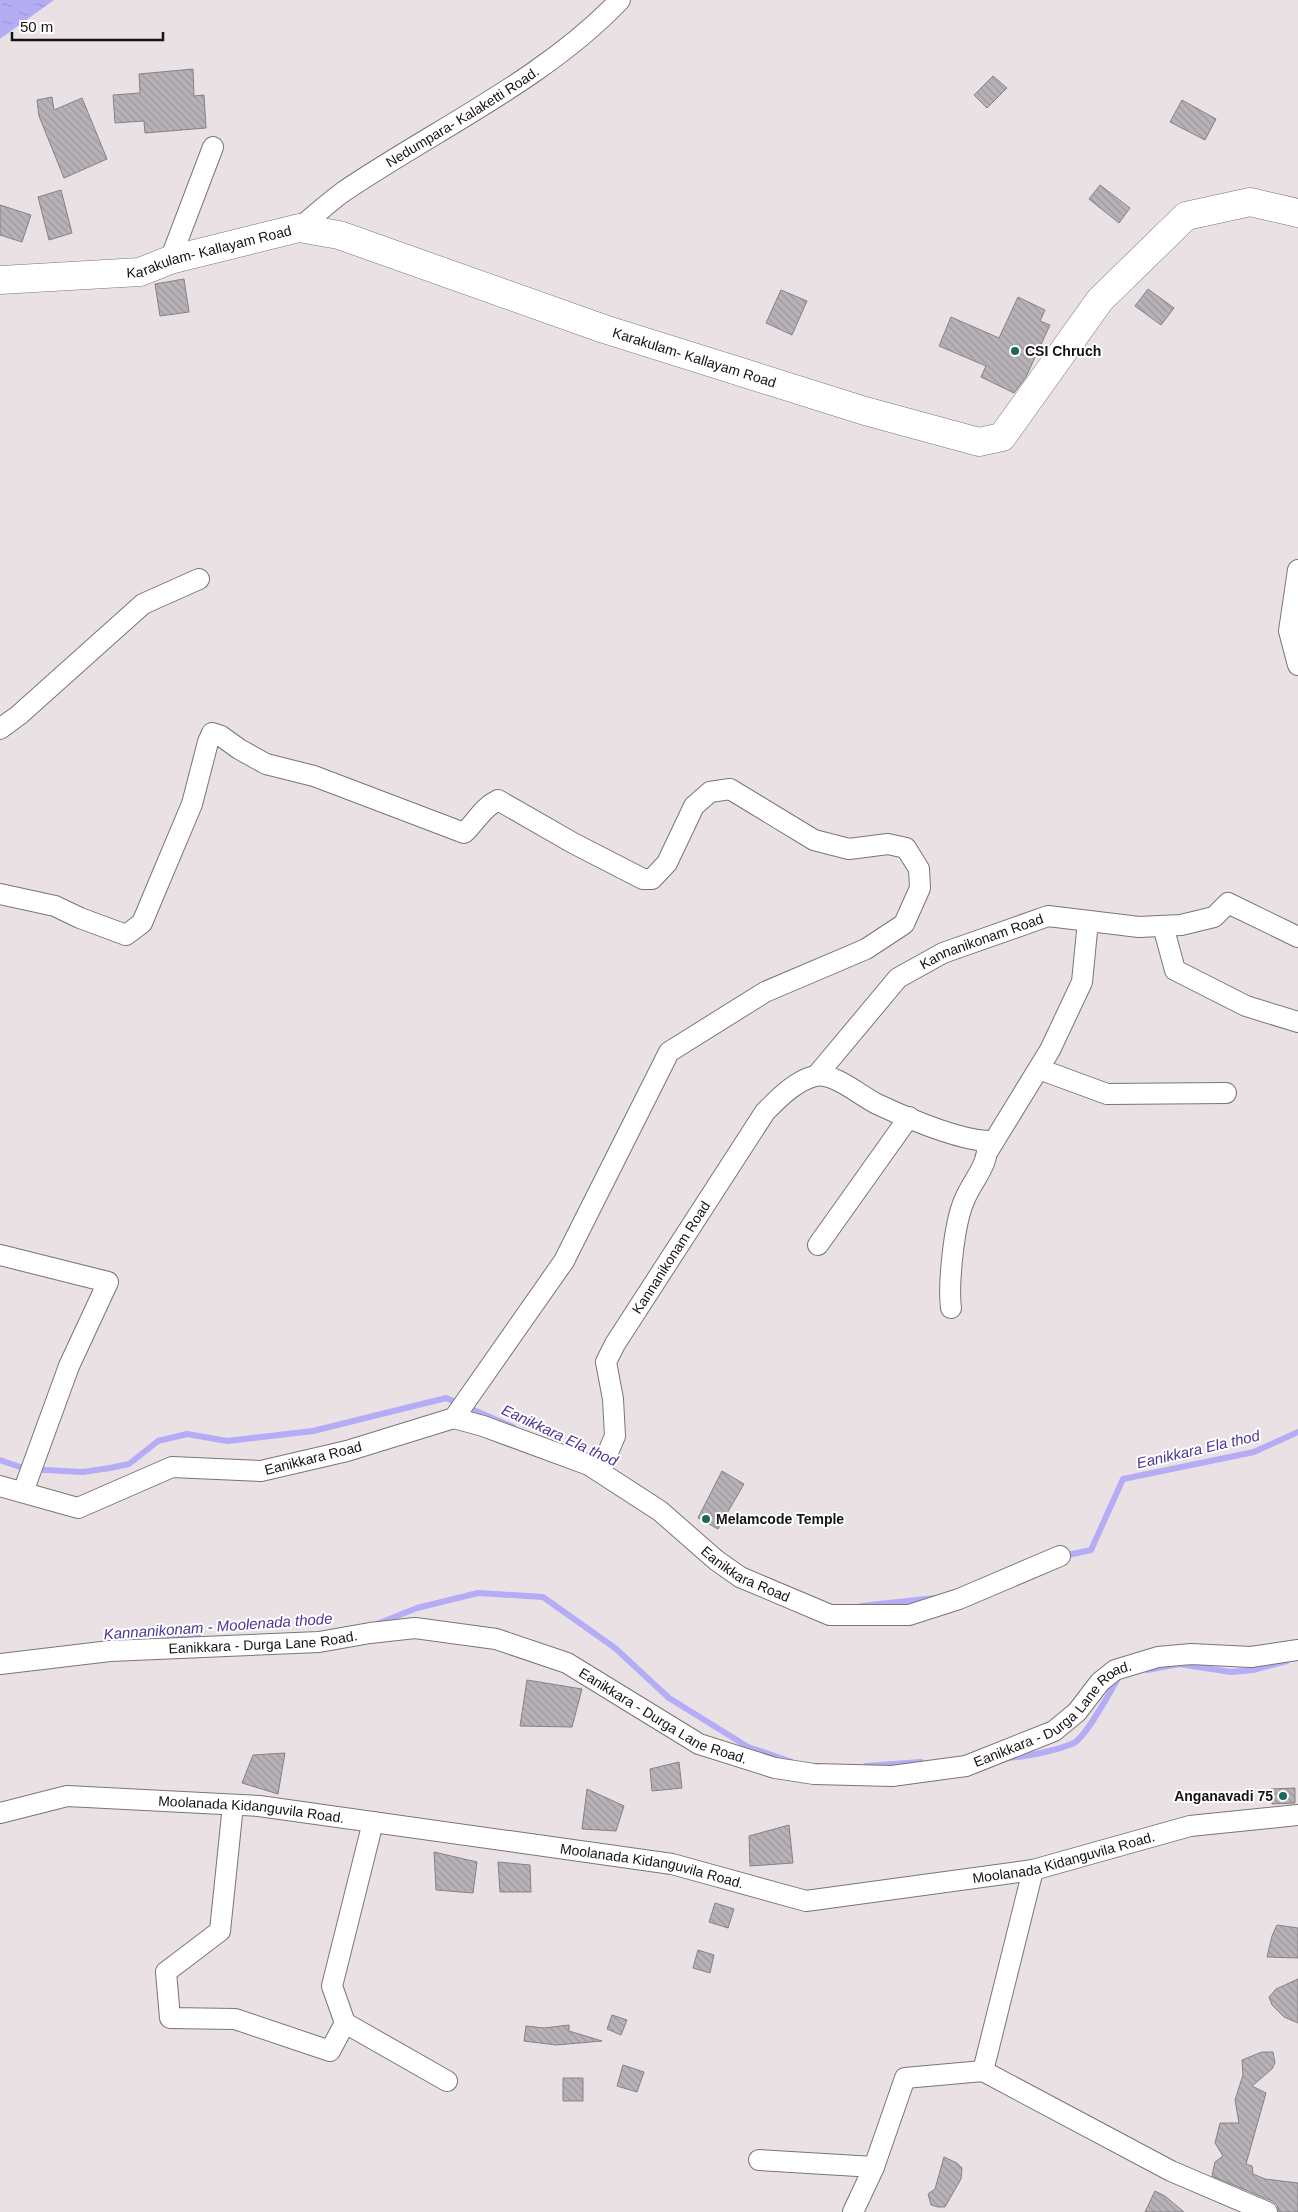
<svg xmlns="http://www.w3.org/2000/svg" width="1298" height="2212" font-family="Arial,sans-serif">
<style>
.water{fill:url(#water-ripples)}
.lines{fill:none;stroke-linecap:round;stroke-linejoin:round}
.stream{stroke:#b4adf5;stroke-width:6}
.building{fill:url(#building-back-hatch);stroke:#868187}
.street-casing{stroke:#7b7476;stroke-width:22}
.secondary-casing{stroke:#7b7476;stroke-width:29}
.street{stroke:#fff;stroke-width:20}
.secondary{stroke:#fff;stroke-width:28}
.poi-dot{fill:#1c665e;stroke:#fff;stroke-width:2}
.labels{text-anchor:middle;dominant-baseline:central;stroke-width:4;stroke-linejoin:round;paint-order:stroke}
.street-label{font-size:14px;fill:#151213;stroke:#fff}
.poi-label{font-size:14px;font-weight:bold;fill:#151213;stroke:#fff;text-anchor:start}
.water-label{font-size:15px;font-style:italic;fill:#4c3599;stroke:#fff}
</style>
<defs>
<pattern id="water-ripples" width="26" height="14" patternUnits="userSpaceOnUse" patternTransform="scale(1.25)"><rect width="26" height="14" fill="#b4adf5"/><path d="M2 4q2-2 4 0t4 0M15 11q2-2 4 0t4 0" fill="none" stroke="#9a94d1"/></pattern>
<pattern id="building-back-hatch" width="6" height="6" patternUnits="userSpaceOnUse" patternTransform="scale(1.25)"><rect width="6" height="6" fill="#b7b2b8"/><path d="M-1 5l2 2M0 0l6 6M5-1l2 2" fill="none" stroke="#9c989d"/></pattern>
</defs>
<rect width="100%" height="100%" fill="#eae1e4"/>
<path class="water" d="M0,0H54L0,39Z"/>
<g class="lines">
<path class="stream" d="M0,1460L26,1469L83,1472L110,1468L129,1464L158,1441L187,1434L227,1441L313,1431L446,1398L513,1427
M1063,1556L1091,1550L1123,1479L1254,1452L1298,1432
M861,1606L935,1598
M377,1624L417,1608L478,1593L543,1597L615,1648L669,1698L748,1747L792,1762
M163,1639L198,1637
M1147,1670L1179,1664L1231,1672L1253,1670L1287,1661
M1008,1758C1025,1757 1059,1750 1074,1743C1087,1736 1111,1690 1120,1675
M866,1766L921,1762"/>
</g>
<path class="building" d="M193,69L194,96L204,95L206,128L145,133L144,121L115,123L113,95L140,93L139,74Z
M993,76L1007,88L987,108L974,95Z
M52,97L54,110L82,98L107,159L64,178L39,116L37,100Z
M1182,100L1216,119L1205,140L1170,122Z
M1100,185L1130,208L1119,223L1089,199Z
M61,190L72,233L49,240L38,197Z
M0,205L31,215L22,242L0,235Z
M184,279L189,312L160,316L155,284Z
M1148,289L1174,308L1161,325L1135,306Z
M781,290L807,301L792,335L766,323Z
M1018,297L1045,310L1040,321L1050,325L1026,377L1014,393L981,377L986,366L939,346L951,317L999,338Z
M722,1471L744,1484L718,1529L698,1518Z
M527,1680L582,1689L572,1727L520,1726Z
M285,1753L278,1794L242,1783L253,1755Z
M679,1762L682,1788L652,1791L650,1769Z
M1295,1788V1803L1272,1804L1271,1789Z
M587,1789L624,1806L616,1831L582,1829Z
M789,1825L793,1863L750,1866L749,1836Z
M434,1852L477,1862L473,1893L436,1890Z
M498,1862L530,1865L531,1892H500Z
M715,1903L734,1909L728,1928L709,1922Z
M1277,1925L1298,1928V1958L1267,1957L1272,1936Z
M698,1950L714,1955L710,1973L693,1968Z
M1298,1979V2023L1284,2017L1272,2005L1269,1997L1276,1989Z
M612,2015L627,2020L621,2035L607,2029Z
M569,2025V2031L602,2041L556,2045L524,2041L526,2026L544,2028Z
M1262,2052H1273L1275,2063L1272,2069L1252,2086L1266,2093L1246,2164L1252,2166L1253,2174L1265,2179L1298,2183V2212H1279L1277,2205L1272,2201L1212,2176L1215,2162L1223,2156L1215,2143L1220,2123H1239L1235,2100L1243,2075L1242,2060Z
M623,2065L644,2072L637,2092L617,2086Z
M563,2078H583V2101H563Z
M944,2157L957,2163L962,2168L961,2179L945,2207H938L931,2205L928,2194L935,2189Z
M1155,2191L1165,2196L1184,2212H1145Z"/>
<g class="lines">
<defs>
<g id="street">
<path id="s1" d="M299,228C314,216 328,203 343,192C434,130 544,80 620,0"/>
<path d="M170,260L213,147"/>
<path d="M1298,570L1289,631L1298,665"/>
<path d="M0,729L19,715L143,604L199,579"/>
<path d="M0,894L55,906L80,918L126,935L142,923L152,899L192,804L208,742L212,733L221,736L239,749L266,764L314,776L464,833C476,822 483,807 498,800L573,843L643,879H652L667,863L694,806L710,792L730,789L814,840L849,849L888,844L906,848L919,869L920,888L904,924L866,949L765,992L669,1052L564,1261L454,1418L347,1451L261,1471L172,1467L78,1508L0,1486"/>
<path d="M1163,926L1175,970L1246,1006L1298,1022"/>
<path d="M1039,1069L1107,1094L1226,1093"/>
<path id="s2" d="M817,1075L898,978L943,953L1048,916L1139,927L1181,925L1214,917L1228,903L1298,937"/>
<path d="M988,1151L1050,1050L1082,982L1088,921"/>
<path d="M818,1245L909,1117"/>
<path d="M0,1255L108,1282L69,1366L23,1492"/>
<path id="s3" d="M454,1418L483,1426L589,1465L660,1511L716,1560L740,1577L830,1615H909L959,1599L1060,1556"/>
<path id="s4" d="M600,1471L615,1436L613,1399L606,1362L615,1344L765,1112C779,1098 795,1081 815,1076C834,1072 862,1097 877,1104C907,1118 955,1139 987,1141C990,1165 972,1180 964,1201C954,1224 948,1284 951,1308"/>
<path id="s5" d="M0,1664L110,1651L319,1642L370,1633L415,1628L496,1639L567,1663L699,1744L775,1768L814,1774L892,1776L966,1766L1054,1731L1077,1712L1100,1682L1115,1670L1158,1657L1191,1654L1251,1657L1298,1650"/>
<path d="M233,1805L220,1931L166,1972L170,2018L235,2019L330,2051L345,2023"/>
<path id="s6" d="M0,1813L67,1796L259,1806L672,1864L806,1901L1033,1870L1190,1826L1298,1815"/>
<path d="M373,1822L332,1986L345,2023L447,2081"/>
<path d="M983,2071L1033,1870"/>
<path d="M759,2160L874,2167L853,2212"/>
<path d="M874,2167L905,2078L983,2071L1171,2171L1267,2212"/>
</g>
<g id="secondary">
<path id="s7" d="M0,280L140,272L170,260L299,228L339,235L604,329L865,411L979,442L1002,437L1100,300L1186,216L1250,202L1298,213"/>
</g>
</defs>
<use href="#street" class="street-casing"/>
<use href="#secondary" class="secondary-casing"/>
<use href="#street" class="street"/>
<use href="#secondary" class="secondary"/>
</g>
<g class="poi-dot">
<circle cx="1015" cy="351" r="5"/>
<circle cx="706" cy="1519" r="5"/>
<circle cx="1283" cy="1796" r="5"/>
</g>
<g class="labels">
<g class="street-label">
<text stroke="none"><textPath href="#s1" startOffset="198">Nedumpara- Kalaketti Road.</textPath></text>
<text stroke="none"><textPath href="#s7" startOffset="212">Karakulam- Kallayam Road</textPath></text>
<text stroke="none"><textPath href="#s7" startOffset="722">Karakulam- Kallayam Road</textPath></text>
<text stroke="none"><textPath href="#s2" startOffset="218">Kannanikonam Road</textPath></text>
<text stroke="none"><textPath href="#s4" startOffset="236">Kannanikonam Road</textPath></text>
<text transform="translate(313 1458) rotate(-14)">Eanikkara Road</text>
<text stroke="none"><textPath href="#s3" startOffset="335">Eanikkara Road</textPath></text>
<text stroke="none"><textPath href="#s5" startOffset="264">Eanikkara - Durga Lane Road.</textPath></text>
<text stroke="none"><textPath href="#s5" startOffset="684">Eanikkara - Durga Lane Road.</textPath></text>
<text stroke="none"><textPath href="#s5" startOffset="1104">Eanikkara - Durga Lane Road.</textPath></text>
<text stroke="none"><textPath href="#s6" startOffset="254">Moolanada Kidanguvila Road.</textPath></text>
<text stroke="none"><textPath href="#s6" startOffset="1079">Moolanada Kidanguvila Road.</textPath></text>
<text stroke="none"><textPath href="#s6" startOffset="659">Moolanada Kidanguvila Road.</textPath></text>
</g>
<g class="poi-label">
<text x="1025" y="351">CSI Chruch</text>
<text x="716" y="1519">Melamcode Temple</text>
<text x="1273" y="1796" text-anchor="end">Anganavadi 75</text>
</g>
<g class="water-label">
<text transform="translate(560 1435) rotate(25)">Eanikkara Ela thod</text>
<text transform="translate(1198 1449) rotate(-13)">Eanikkara Ela thod</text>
<text transform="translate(218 1626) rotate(-4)">Kannanikonam - Moolenada thode</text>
</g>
</g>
<path d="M12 32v8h151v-8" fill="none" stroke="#151213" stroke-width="2.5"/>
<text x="20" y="32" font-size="15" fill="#151213" stroke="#ffffff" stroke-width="4" paint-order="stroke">50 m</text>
</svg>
